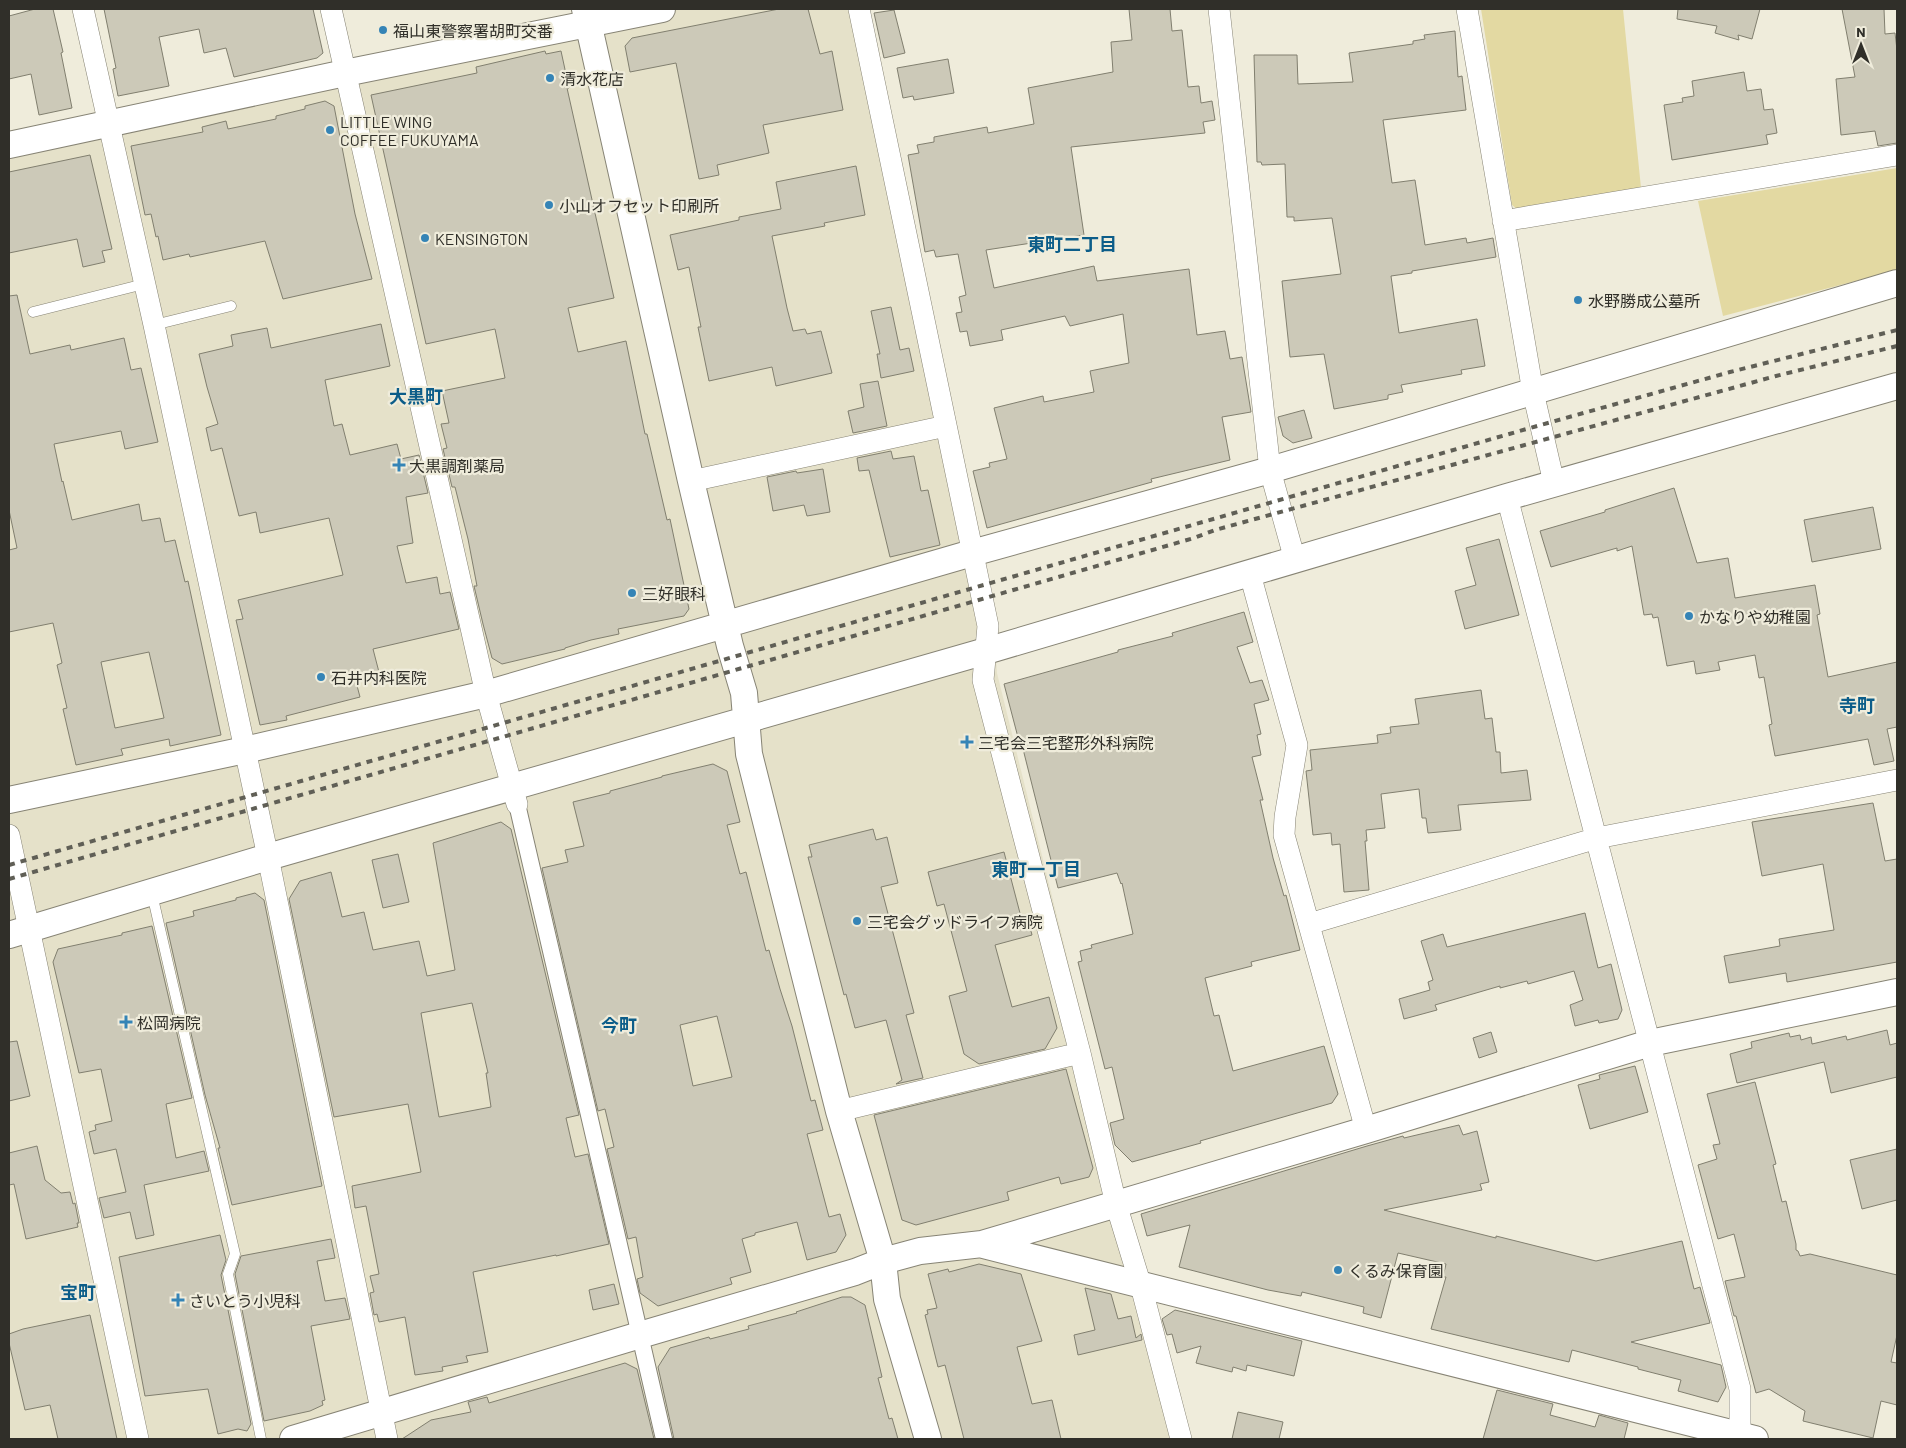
<svg xmlns="http://www.w3.org/2000/svg" width="1906" height="1448" font-family="Barlow,'Noto Sans JP',sans-serif">
<style>
.built{fill:#e5e1c9}
.green{fill:#e3d9a2}
.building{fill:#ccc9b8;stroke:#817f6f;fill-rule:evenodd}
.lines{fill:none;stroke-linecap:round;stroke-linejoin:round}
.service-casing{stroke:#878475;stroke-width:11}
.pedestrian-casing{stroke:#878475;stroke-width:18}
.minor-casing{stroke:#878475;stroke-width:22}
.tertiary-casing{stroke:#878475;stroke-width:28}
.service{stroke:#fff;stroke-width:10}
.pedestrian{stroke:#fff;stroke-width:16}
.minor{stroke:#fff;stroke-width:21}
.tertiary{stroke:#fff;stroke-width:26}
.rail{stroke:#605f56;stroke-width:4;stroke-dasharray:6 6;stroke-linecap:butt}
.poi-dot{fill:#3584b6;stroke:#efecdb;stroke-width:2}
.labels{text-anchor:middle;dominant-baseline:central;stroke-width:4.5;stroke-linejoin:round;paint-order:stroke}
.poi-label{font-size:16px;fill:#302f29;stroke:#efecdb;text-anchor:start}
.neighbourhood-label{font-size:18px;font-weight:bold;fill:#0c5d89;stroke:#efecdb}
</style>
<rect width="100%" height="100%" fill="#efecdb"/>
<path class="built" d="M658,9H854L994,632L997,673L1186,1439H9V149Z"/>
<path class="green" d="M1481,9H1623L1641,188L1518,210L1512,205Z
M1897,168V270L1723,316L1698,201Z"/>
<path class="building" d="M35,9H53L63,52L61,53L72,108L39,115L31,74L9,79V16Z
M104,9H313L323,53L317,58L234,77L226,48L204,53L199,29L159,37L169,86L118,96L113,69L116,68Z
M779,9H808L820,54L832,51L843,110L763,125L769,153L717,165L719,175L699,179L676,63L630,72L625,46L632,38Z
M1129,9H1170L1172,31L1182,30L1188,87L1199,86L1201,103L1212,101L1215,120L1203,122L1205,133L1071,147L1084,235L986,250L994,288L1094,266L1097,281L1189,269L1197,335L1225,331L1230,359L1242,357L1251,412L1222,417L1230,460L1151,479L1152,482L987,528L973,471L990,467L989,463L1007,459L994,408L1043,396L1044,402L1094,392L1090,371L1129,363L1123,314L1070,326L1065,316L1001,330L1003,340L970,346L967,331L960,332L956,313L962,312L959,297L966,295L958,254L936,257L934,250L925,252L908,155L919,153L917,145L934,142V137L987,127L988,133L1034,124L1028,88L1113,72L1111,42L1132,40Z
M1678,9H1760L1752,39L1738,35L1739,40L1715,33L1717,26L1677,19Z
M1842,9H1884L1885,34L1895,33L1897,50V143L1878,146L1875,131L1841,135L1836,79L1855,77Z
M894,10L905,53L884,58L874,13Z
M1455,31L1458,77L1462,76L1466,110L1383,120L1392,183L1415,180L1425,245L1466,238L1467,243L1493,238L1496,257L1412,271V273L1391,276L1399,333L1477,319L1485,366L1461,370L1462,374L1401,385L1403,392L1388,395V399L1334,409L1324,354L1290,357L1282,281L1341,274L1332,218L1294,221V217H1287L1285,164L1262,165L1261,162H1257L1254,55H1297L1298,84L1353,82L1349,53L1413,44V41L1425,39L1424,35Z
M545,51L546,54L561,51L569,88H567L614,298L568,308L578,352L626,341L645,434H647L667,520L670,519L689,609L684,616L618,629L619,634L591,640L565,648V649L502,664L492,658L483,624L474,586H477L468,539L455,487H452L443,449L447,448L441,424L449,423L442,391L505,378L495,329L426,344L371,95L477,73L476,67Z
M948,59L954,93L914,100L913,96L903,98L897,68Z
M1744,72L1747,91L1761,89L1764,110L1773,109L1777,133L1766,135L1768,144L1672,160L1664,105L1683,102L1682,98L1694,96L1692,81Z
M325,101L334,106L355,214L372,279L283,299L265,241L190,257L189,254L163,260L158,236L156,237L151,214L145,215L131,146L203,132L202,127L226,121L228,129L276,119V116L305,109V106Z
M90,155L112,249L102,251L105,262L83,267L77,239L9,253V172Z
M856,166L865,215L824,223L825,226L772,236L787,308L793,331L805,329L807,334L821,331L832,373L776,386L772,367L709,381L698,327H701L689,267L678,270L670,235L739,220V217L781,209L776,182Z
M17,295L30,354L70,345L71,350L124,338L131,370L141,368L158,442L125,449L121,431L54,444L62,482L63,481L72,520L139,504L142,521L160,518L165,542L175,540L185,582L188,581L221,735L170,746L169,739L121,749L123,755L76,765L63,709L67,708L57,665L62,663L53,623L9,632V550L17,548L9,510V296ZM149,652L164,718L115,728L101,662Z
M891,307L900,350L909,348L914,371L881,378L877,354H880L871,311Z
M381,324L390,366L325,380L334,426L342,424L350,455L397,444L401,459L419,455L428,493L406,497L413,543L397,546L406,583L437,577L440,594L450,592L459,629L373,649L380,676L356,682L360,697L286,716L287,720L260,725L236,620L243,619L238,600L343,575L329,518L260,533L256,512L239,516L222,448L211,451L206,428L218,424L207,387L199,354L233,346L231,335L267,328L271,348Z
M878,381L887,426L853,433L848,411L864,407L860,384Z
M1304,410L1312,438L1293,443L1283,436L1278,417Z
M891,451L893,459L914,456L921,491L928,490L940,545L890,557L869,470L859,471L857,458Z
M823,469L830,512L807,516L804,505L773,511L767,477L796,471L797,473Z
M1674,488L1697,563L1728,558L1735,598L1815,585L1820,614L1817,615L1828,677L1897,662V727L1887,729L1894,761L1874,765L1868,739L1775,756L1769,725L1772,724L1764,677L1759,678L1755,655L1718,662L1720,670L1696,674L1694,661L1667,666L1658,617L1653,618L1652,614L1644,615L1632,546L1617,551V548L1551,567L1540,531L1605,512V510Z
M1873,507L1881,549L1812,562L1804,520Z
M1499,539L1519,615L1465,629L1455,591L1476,585L1466,548Z
M1244,612L1253,642L1237,647L1250,683L1262,680L1269,700L1254,704L1261,734L1257,735L1261,755L1252,757L1263,800H1260L1273,858L1284,896L1286,895L1300,950L1251,962L1252,966L1205,978L1214,1016L1219,1015L1233,1071L1324,1046L1338,1094L1332,1103L1200,1141L1201,1143L1132,1162L1115,1145L1110,1123L1124,1119L1112,1067L1105,1069L1078,962L1082,961L1080,951L1092,948L1091,945L1133,934L1122,883L1121,884L1117,873L1058,888L1022,745H1020L1004,684L1118,652V650L1173,636L1172,633Z
M1481,690L1485,719L1492,718L1496,752H1500L1501,773L1527,770L1531,800L1458,805L1461,830L1428,833L1426,818H1422L1419,789L1381,794L1385,828L1366,830L1367,841H1365L1369,890L1344,892L1340,844L1332,845L1331,833L1313,835L1306,771L1312,770L1310,750L1378,743L1377,735L1391,733L1390,727L1419,724L1415,699Z
M713,764L727,771L740,822L727,825L740,874L746,872L766,951L769,950L780,989L792,1026L811,1101L815,1100L823,1130L807,1134L829,1217L840,1214L846,1235L836,1252L807,1260L797,1222L755,1233V1235L742,1239L751,1272L730,1278L732,1284L658,1306L640,1293L637,1279L643,1277L636,1237L628,1239L607,1149L614,1147L605,1109L598,1111L542,868L568,862L565,850L584,846L573,802L610,793V791L662,777V776ZM717,1016L732,1077L693,1086L680,1025Z
M1873,803L1885,861L1897,859V962L1787,982L1786,973L1729,983L1724,956L1780,946L1779,939L1834,930L1823,864L1762,876L1752,822Z
M501,822L511,829L579,1115L566,1118L575,1157L588,1154L609,1244L556,1256V1255L473,1272L488,1352L466,1356L468,1362L442,1367L443,1371L415,1375L405,1317L379,1322L377,1314L374,1315L370,1293L374,1292L370,1276L379,1274L366,1206L355,1208L352,1186L421,1172L408,1104L334,1117L289,899L300,881L331,872L342,917L364,912L373,950L419,941L427,976L455,970L433,843ZM472,1003L488,1073H486L491,1107L439,1117L421,1013Z
M873,829L876,840L887,837L898,883L881,887L914,1013L906,1015L923,1078L896,1084L902,1080L886,1020L855,1028L846,994L844,995L808,857H812L809,845Z
M1004,852L1021,917L1027,915L1032,935L995,945L1012,1007L1049,997L1057,1028L1045,1049L979,1064L964,1054L949,996L967,991L944,904L937,906L928,872Z
M398,854L409,902L383,908L372,860Z
M255,893L264,900L322,1186L232,1205L218,1148H220L205,1095L166,923L194,916L193,911L236,900V898Z
M1585,913L1598,968L1611,964L1622,1010L1618,1019L1599,1023L1598,1020L1575,1026L1570,1005L1583,1000L1574,971L1528,984L1527,981L1500,988V986L1435,1005L1437,1010L1404,1019L1399,999L1430,990L1428,982L1433,980L1421,941L1443,934L1447,947Z
M152,926L192,1098L166,1104L176,1158L204,1151L209,1171L144,1185L154,1235L136,1239L130,1212L104,1218L99,1198L126,1192L116,1149L94,1154L89,1132L96,1130L95,1125L112,1121L101,1069L79,1073L53,962L58,949L122,935V933Z
M1887,1030L1890,1045L1897,1043V1077L1831,1093L1824,1062L1737,1083L1730,1054L1752,1048L1751,1042L1789,1033L1790,1037L1800,1035L1801,1040L1811,1037L1812,1044L1846,1036L1847,1040Z
M1491,1032L1497,1052L1479,1058L1473,1038Z
M17,1041L30,1096L9,1101V1042Z
M1635,1066L1648,1112L1590,1129L1578,1085L1600,1079L1599,1075Z
M1066,1069L1093,1168L1089,1177L1061,1184L1059,1177L1007,1192L1009,1200L916,1225L902,1220L874,1115Z
M1755,1082L1776,1164L1773,1165L1782,1202L1786,1201L1796,1244V1250L1798,1251L1800,1256L1810,1254L1897,1275V1335L1891,1362L1897,1363V1405L1881,1401L1873,1438L1803,1421L1805,1411L1769,1389L1756,1393L1736,1316H1734L1725,1281L1745,1277L1734,1234L1718,1239L1698,1165L1717,1159L1713,1145L1720,1144L1707,1094Z
M1459,1125L1463,1135L1477,1131L1489,1182L1480,1184L1482,1190L1384,1210L1496,1238V1236L1596,1261L1682,1241L1694,1289L1700,1287L1710,1323L1631,1342L1721,1365L1726,1387L1718,1402L1678,1391L1681,1380L1638,1369V1367L1572,1350L1569,1362L1431,1329L1446,1277H1443L1446,1264L1398,1253L1381,1318L1363,1313L1364,1307L1302,1292L1301,1296L1268,1290L1179,1267L1190,1225L1147,1236L1141,1214L1367,1146L1403,1136L1404,1138Z
M37,1146L45,1180L61,1193L70,1192L73,1204L75,1203L79,1223H77L78,1227L26,1239L14,1184L9,1185V1153Z
M1897,1149V1200L1862,1209L1850,1160Z
M220,1235L226,1260L221,1275L251,1424L247,1431L238,1429L218,1434L208,1389L145,1396L119,1257Z
M331,1239L335,1258L317,1261L325,1301L345,1298L350,1319L311,1326L325,1400L322,1401L323,1405L310,1411L264,1421L235,1274L241,1256Z
M979,1264L1021,1274L1042,1341L1017,1347L1032,1404L1052,1400L1061,1439H964L945,1365L938,1367L925,1315L928,1314L927,1310L937,1308L928,1274L948,1269L949,1272Z
M614,1284L619,1304L593,1310L589,1290Z
M1085,1288L1111,1294L1118,1319L1131,1316L1136,1338L1141,1334L1142,1340L1078,1355L1074,1335L1095,1330Z
M842,1297H851L865,1305L882,1377L878,1378L889,1419L892,1418L898,1439H674L658,1367L670,1348L709,1337L710,1339L749,1329L748,1326L797,1313L796,1312Z
M1175,1310L1302,1341L1294,1376L1247,1365L1246,1371L1233,1367L1232,1372L1196,1363L1201,1346L1177,1353L1172,1334L1167,1335L1162,1319Z
M90,1315L117,1439H58L50,1405L25,1410L9,1343V1334L23,1329Z
M625,1363L637,1369L654,1439H402L431,1420L471,1412L468,1402L487,1397L489,1403Z
M1497,1390L1553,1404L1550,1415L1595,1427L1599,1415L1628,1423L1624,1439H1483Z
M1238,1412L1283,1422L1279,1439H1232Z"/>
<g class="lines">
<defs>
<path id="service" d="M33,312L144,284
M154,325L231,306
M152,894L235,1254L228,1274L261,1439"/>
<path id="pedestrian" d="M517,804L664,1439"/>
<path id="minor" d="M83,9L154,325L268,857L387,1439
M331,9L486,694L517,804
M859,9L988,626L983,680L1080,1053L1116,1204L1141,1286L1181,1439
M1219,9L1270,470L1295,560
M1467,9L1533,392L1554,483
M1503,221L1897,155
M691,481L946,426
M1507,497L1740,1389V1439
M1250,574L1297,745L1285,817L1284,835L1366,1130
M9,835L138,1439
M1309,924L1597,838L1897,780
M839,1111L1080,1053"/>
<path id="tertiary" d="M585,9L691,481L730,646L744,693L749,754L839,1111L883,1261L887,1299L928,1439
M9,145L345,73L662,9
M9,800L245,750L486,694L972,553L1270,470L1897,283
M9,935L268,857L986,651L1507,497L1897,386
M983,1245L1755,1439
M293,1439L640,1335L855,1272L883,1261L920,1251L982,1244L1366,1130L1650,1043L1897,992"/>
</defs>
<use href="#service" class="service-casing"/>
<use href="#pedestrian" class="pedestrian-casing"/>
<use href="#minor" class="minor-casing"/>
<use href="#tertiary" class="tertiary-casing"/>
<use href="#service" class="service"/>
<use href="#pedestrian" class="pedestrian"/>
<use href="#minor" class="minor"/>
<use href="#tertiary" class="tertiary"/>
<path class="rail" d="M9,865L1530,428L1730,372L1897,330
M9,879L1194,538L1215,530L1776,376L1897,346"/>
</g>
<g class="poi-dot">
<circle cx="383" cy="30" r="5"/>
<circle cx="550" cy="78" r="5"/>
<circle cx="330" cy="130" r="5"/>
<circle cx="549" cy="205" r="5"/>
<circle cx="425" cy="238" r="5"/>
<circle cx="1578" cy="300" r="5"/>
<path d="M396.5 457.5h5v5h5v5h-5v5h-5v-5h-5v-5h5z"/>
<circle cx="632" cy="593" r="5"/>
<circle cx="1689" cy="616" r="5"/>
<circle cx="321" cy="677" r="5"/>
<path d="M964.5 734.5h5v5h5v5h-5v5h-5v-5h-5v-5h5z"/>
<circle cx="857" cy="921" r="5"/>
<path d="M123.5 1014.5h5v5h5v5h-5v5h-5v-5h-5v-5h5z"/>
<circle cx="1338" cy="1270" r="5"/>
<path d="M175.5 1292.5h5v5h5v5h-5v5h-5v-5h-5v-5h5z"/>
</g>
<g class="labels">
<g class="poi-label">
<text x="393" y="30">福山東警察署胡町交番</text>
<text x="560" y="78">清水花店</text>
<text x="340" y="121">LITTLE WING<tspan x="340" dy="18">COFFEE FUKUYAMA</tspan></text>
<text x="559" y="205">小山オフセット印刷所</text>
<text x="435" y="238">KENSINGTON</text>
<text x="1588" y="300">水野勝成公墓所</text>
<text x="409" y="465">大黒調剤薬局</text>
<text x="642" y="593">三好眼科</text>
<text x="1699" y="616">かなりや幼稚園</text>
<text x="331" y="677">石井内科医院</text>
<text x="978" y="742">三宅会三宅整形外科病院</text>
<text x="867" y="921">三宅会グッドライフ病院</text>
<text x="137" y="1022">松岡病院</text>
<text x="1348" y="1270">くるみ保育園</text>
<text x="189" y="1300">さいとう小児科</text>
</g>
<g class="neighbourhood-label">
<text x="1072" y="244">東町二丁目</text>
<text x="416" y="396">大黒町</text>
<text x="1857" y="705">寺町</text>
<text x="1036" y="869">東町一丁目</text>
<text x="619" y="1025">今町</text>
<text x="78" y="1292">宝町</text>
</g>
</g>
<rect width="1906" height="1448" fill="none" stroke="#302f29" stroke-width="20"/>
<g transform="translate(1861 45)" stroke="#efecdb" stroke-width="4" paint-order="stroke">
<path d="M0-4L9 19L0 12L-9 19Z" fill="#302f29"/>
<text y="-8" font-size="14" font-weight="bold" text-anchor="middle" fill="#302f29">N</text>
</g>
</svg>
